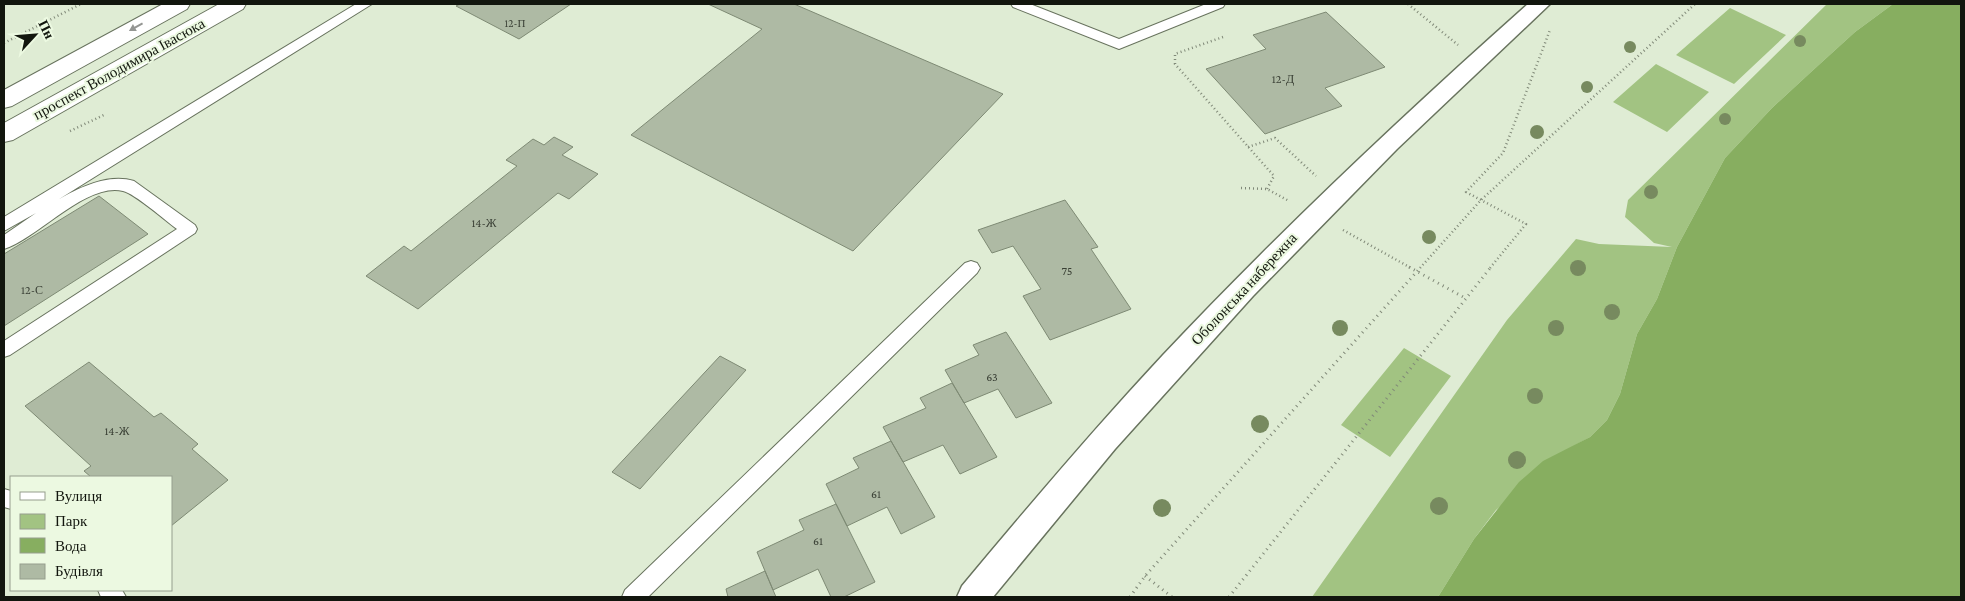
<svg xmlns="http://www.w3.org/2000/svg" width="1965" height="601" font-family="'Crimson Pro',serif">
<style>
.green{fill:#a2c382}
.water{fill:#87ae60}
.building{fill:#aebaa4;stroke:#7e8a74}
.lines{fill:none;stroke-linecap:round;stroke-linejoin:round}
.service-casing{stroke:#68735e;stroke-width:2}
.pedestrian-casing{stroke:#68735e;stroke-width:3}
.secondary-casing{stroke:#68735e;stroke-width:2}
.path-far1{stroke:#808978;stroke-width:2.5;stroke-dasharray:1 3;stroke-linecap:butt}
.path{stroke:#808978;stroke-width:3;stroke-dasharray:1 4.5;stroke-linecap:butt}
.service{fill:#fff;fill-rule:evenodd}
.pedestrian{fill:#fff;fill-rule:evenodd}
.secondary{fill:#fff;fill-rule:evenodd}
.tree{fill:#778a5f}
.oneway{fill:#949693}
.labels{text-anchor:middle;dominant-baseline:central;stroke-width:4;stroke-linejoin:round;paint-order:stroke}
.far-number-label{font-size:11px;fill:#393f34}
.number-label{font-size:12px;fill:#393f34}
.street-label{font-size:15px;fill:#12160e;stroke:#ecf9e1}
</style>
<rect width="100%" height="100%" fill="#dfecd4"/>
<path class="green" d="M1827,4H1893L1855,32L1811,72L1772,108L1725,158L1677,247L1657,299L1637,334L1620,394L1607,420L1590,437L1570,448L1496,510L1474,539L1438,597H1312L1507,320L1576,239L1599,244L1672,247L1654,243L1625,217L1628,200Z
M1730,8L1786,35L1734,84L1676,55Z
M1656,64L1709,92L1667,132L1613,102Z
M1404,348L1451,376L1390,457L1341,425Z"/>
<path class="water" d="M1893,4H1961V597H1438L1474,539L1519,482L1543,461L1590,437L1607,420L1620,394L1637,334L1657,299L1677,247L1725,158L1772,108L1811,72L1855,32Z"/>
<path class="building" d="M460,4H571L519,39L456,6Z
M708,4H794L1003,94L853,251L631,135L762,29Z
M1326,12L1385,67L1325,88L1342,106L1265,134L1206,69L1266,49L1253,35Z
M554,137L573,147L562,155L598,174L569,199L558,193L418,309L366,276L404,246L411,251L517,166L506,160L533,139L544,145Z
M99,196L148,234L4,326V254Z
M1065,200L1098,247L1091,249L1131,309L1050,340L1023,296L1041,289L1013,246L992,253L978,230Z
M1006,332L1052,403L1016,418L998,389L964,403L945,370L979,355L973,345Z
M720,356L746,370L640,489L612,472Z
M89,362L154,417L161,413L198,444L192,449L228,480L171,526V477H91L84,471L91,466L25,406Z
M952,383L997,457L960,474L943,445L903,462L883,427L926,408L920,398Z
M891,441L935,517L901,534L887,507L847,526L826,484L859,468L853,458Z
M836,504L875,582L844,597H831L818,569L773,590L757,552L804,530L799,520Z
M765,571L776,597H728L726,589Z"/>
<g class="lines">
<defs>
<path id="service" d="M356,4H372L56,201C78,188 108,173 134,181L195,225L197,229L195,233L10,355L4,357V341L177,229C166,221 134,193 123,191C86,182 37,239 4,249V235L36,213L4,231V217Z
M1011,4H1030L1119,39L1206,4H1225L1223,7L1119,49L1013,7Z
M971,261L977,263L980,268L977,273L648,597H622L625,590L965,263Z
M4,489L11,491V509L4,507Z
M98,590H122L126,597H101Z"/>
<path id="pedestrian" d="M1528,4H1550L1397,149L1253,296L1115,449L993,597H957L962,586C1027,508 1093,430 1163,355C1279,232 1402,116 1528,4Z"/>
<path id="secondary" d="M163,4H190L187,9L12,106L4,108V90Z
M219,4H246L243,9L13,140L4,142V123Z"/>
</defs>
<use href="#service" class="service-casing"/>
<use href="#pedestrian" class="pedestrian-casing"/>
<use href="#secondary" class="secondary-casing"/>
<path class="path-far1" d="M1408,4L1458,45
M1223,37L1175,54V64L1274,176L1267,189
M4,43L81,4
M70,131L106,114
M1248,147L1275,138L1316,176
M1241,188L1267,189L1289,201
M1343,230L1411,268
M1420,268L1481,200L1695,4
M1490,268L1526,224L1466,192L1503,153L1550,30"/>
<path class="path" d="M1409,267L1465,298
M1145,576L1172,597
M1130,597L1145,576L1421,267
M1229,597L1491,267"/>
<use href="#service" class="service"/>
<use href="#pedestrian" class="pedestrian"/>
<use href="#secondary" class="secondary"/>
</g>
<g class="tree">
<circle cx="1800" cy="41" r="6"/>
<circle cx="1630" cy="47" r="6"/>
<circle cx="1587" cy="87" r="6"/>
<circle cx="1725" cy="119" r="6"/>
<circle cx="1537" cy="132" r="7"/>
<circle cx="1651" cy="192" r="7"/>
<circle cx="1429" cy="237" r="7"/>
<circle cx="1578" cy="268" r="8"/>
<circle cx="1612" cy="312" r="8"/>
<circle cx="1340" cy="328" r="8"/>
<circle cx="1556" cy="328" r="8"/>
<circle cx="1535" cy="396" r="8"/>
<circle cx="1260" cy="424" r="9"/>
<circle cx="1517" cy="460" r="9"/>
<circle cx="1439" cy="506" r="9"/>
<circle cx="1162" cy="508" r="9"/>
</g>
<defs><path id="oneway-solid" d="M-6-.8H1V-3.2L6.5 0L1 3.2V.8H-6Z" transform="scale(1.25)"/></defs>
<use class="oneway" href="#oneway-solid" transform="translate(136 27) rotate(151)"/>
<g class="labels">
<g class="far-number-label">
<text x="515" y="23">12-П</text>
</g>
<g class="number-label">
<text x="1283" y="79">12-Д</text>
<text x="484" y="223">14-Ж</text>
<text x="1067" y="271">75</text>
<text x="32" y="290">12-С</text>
<text x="992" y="377">63</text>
<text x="117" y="431">14-Ж</text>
<text x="876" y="494">61</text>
<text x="818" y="541">61</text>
</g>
<g class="street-label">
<text transform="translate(119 69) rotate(-29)">проспект Володимира Івасюка</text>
<text transform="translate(1244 289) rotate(-47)">Оболонська набережна</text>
</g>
</g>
<rect width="1965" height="601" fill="none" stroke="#12160e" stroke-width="10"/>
<rect x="10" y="476" width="162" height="115" fill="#ecf9e1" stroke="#959e8d"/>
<rect x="20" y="492" width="25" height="8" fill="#ffffff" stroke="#959e8d"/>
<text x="55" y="501" font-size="15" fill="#12160e">Вулиця</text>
<rect x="20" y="514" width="25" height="15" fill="#a2c382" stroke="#959e8d"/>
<text x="55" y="526" font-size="15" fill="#12160e">Парк</text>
<rect x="20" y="538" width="25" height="15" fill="#87ae60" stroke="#959e8d"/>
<text x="55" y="551" font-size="15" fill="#12160e">Вода</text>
<rect x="20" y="564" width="25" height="15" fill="#aebaa4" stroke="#959e8d"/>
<text x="55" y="576" font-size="15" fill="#12160e">Будівля</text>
<g transform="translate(35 35) rotate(64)" stroke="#ecf9e1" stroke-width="4" paint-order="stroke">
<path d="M0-4L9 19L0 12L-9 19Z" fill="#12160e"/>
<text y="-8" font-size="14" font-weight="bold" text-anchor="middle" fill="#12160e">Пн</text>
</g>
</svg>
